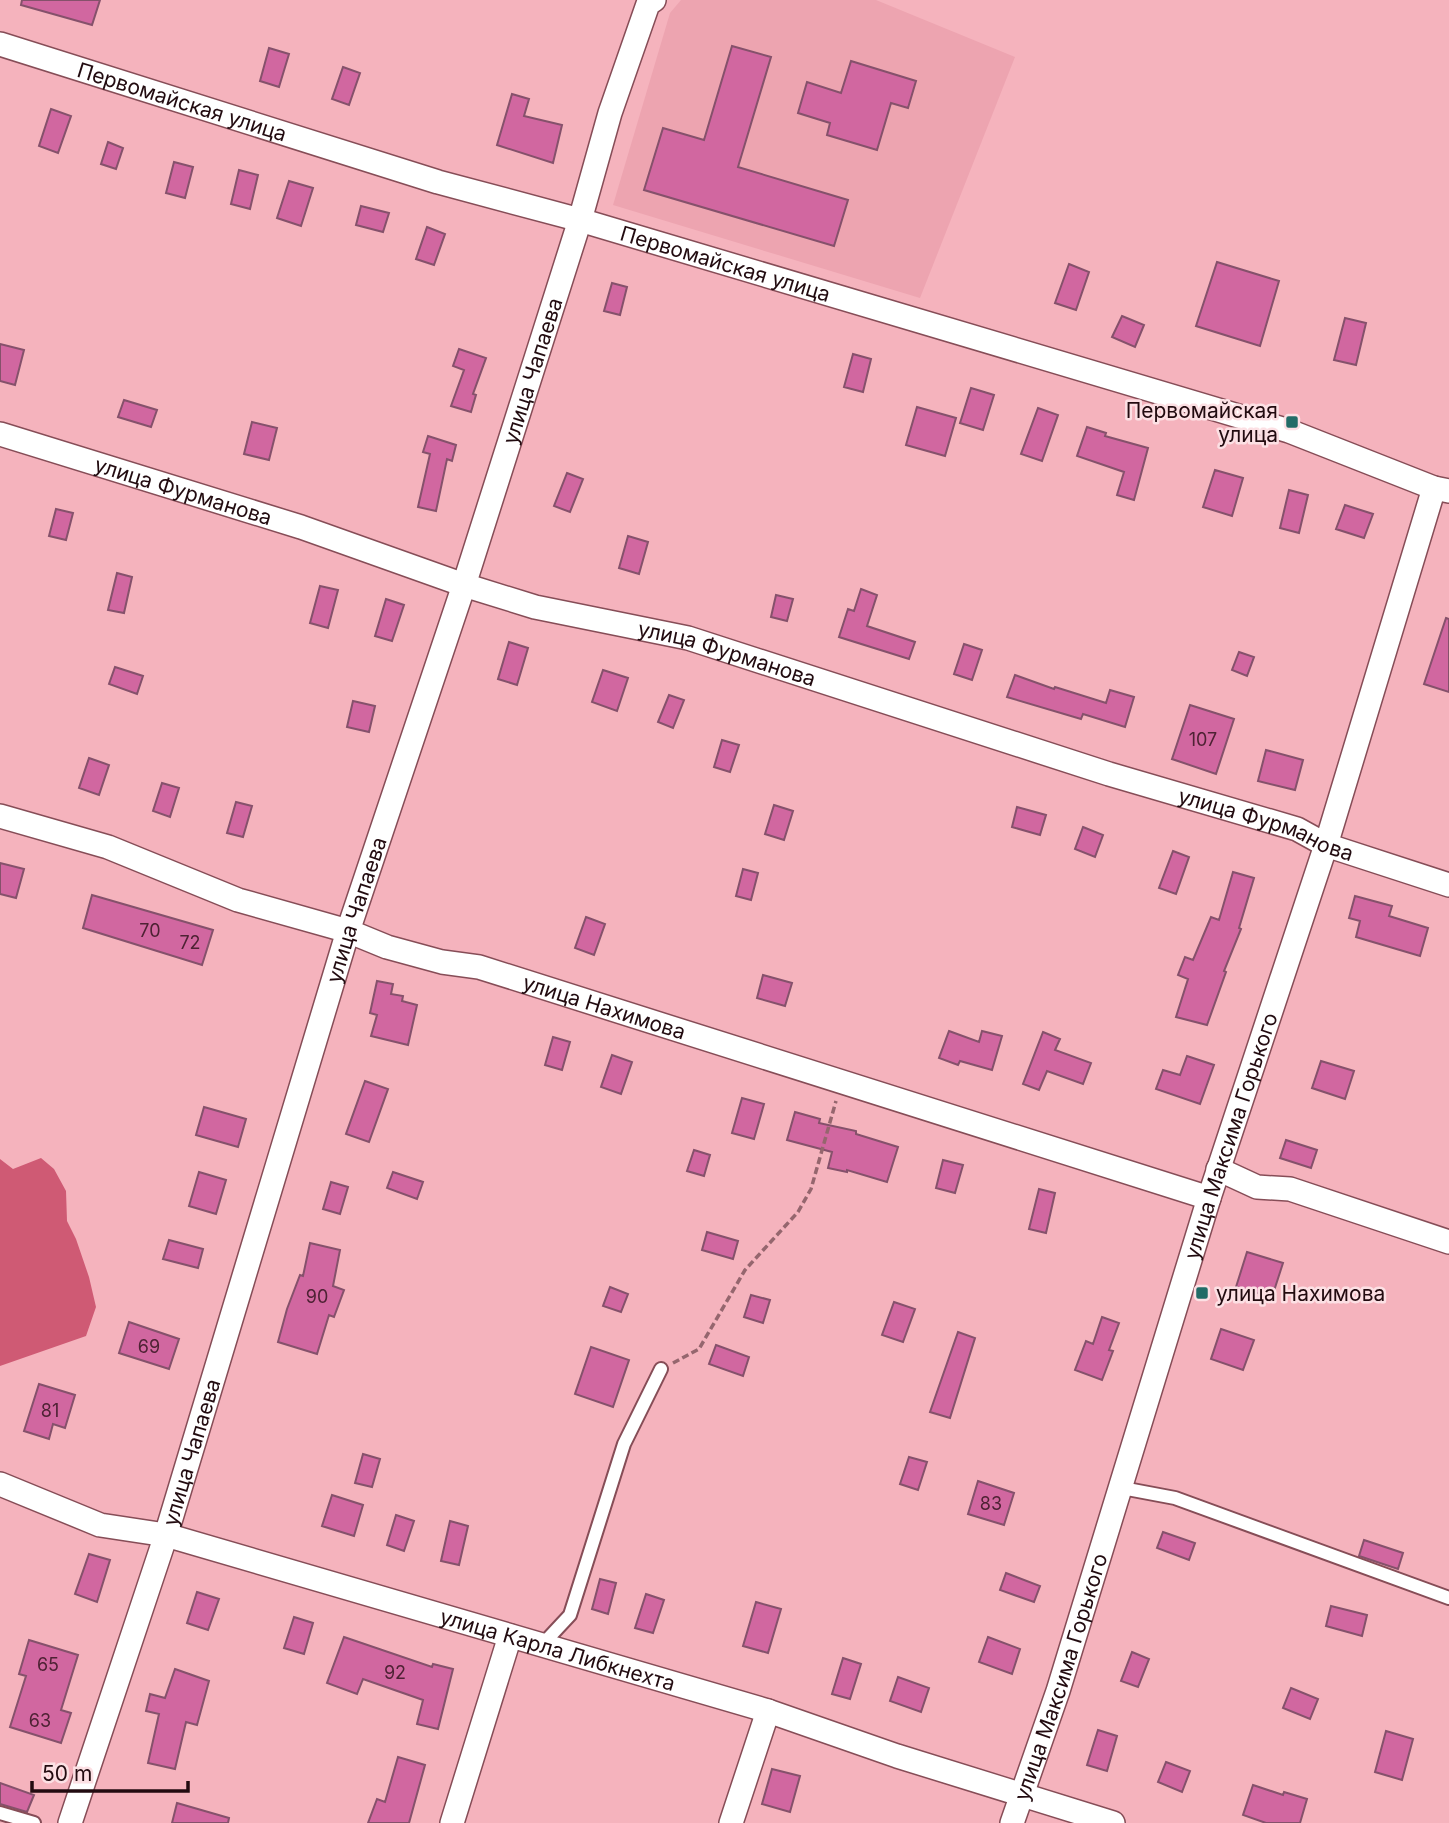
<svg xmlns="http://www.w3.org/2000/svg" width="1449" height="1823" font-family="Inter,sans-serif">
<style>
.built{fill:#eda4b0}
.forest{fill:#cf5a74}
.building{fill:#d167a0;stroke:#85516b;stroke-width:2}
.lines{fill:none;stroke-linecap:round;stroke-linejoin:round}
.service-casing{stroke:#864d57;stroke-width:16}
.minor-casing{stroke:#864d57;stroke-width:26}
.path{stroke:#95666e;stroke-width:3.5;stroke-dasharray:7 3.5;stroke-linecap:butt}
.service{stroke:#fff;stroke-width:12}
.minor{stroke:#fff;stroke-width:23}
.poi-dot{fill:#226c67;stroke:#fce0e4;stroke-width:2.5}
.labels{text-anchor:middle;dominant-baseline:central;stroke-width:5;stroke-linejoin:round;paint-order:stroke}
.number-label{font-size:18px;fill:#4e2234}
.street-label{font-size:21px;fill:#220b10;stroke:#fce0e4}
.poi-label{font-size:21px;fill:#220b10;stroke:#fce0e4;text-anchor:end}
</style>
<rect width="100%" height="100%" fill="#f5b3bd"/>
<path class="built" d="M681,0H876L1015,57L920,298L613,205L670,13Z"/>
<path class="forest" d="M41,1158L54,1169L66,1191L67,1221L76,1239L89,1277L96,1307L86,1336L0,1366V1159L13,1169Z"/>
<path class="building" d="M22,0H100L92,25L21,5Z
M732,46L771,57L738,167L848,200L834,246L644,190L663,128L704,140Z
M269,48L289,54L279,87L260,81Z
M851,61L916,81L908,108L891,103L877,150L827,135L830,123L798,113L807,82L841,93Z
M343,67L360,73L349,105L332,99Z
M512,94L529,99L524,116L562,125L553,163L497,145Z
M51,109L71,116L58,153L39,146Z
M108,142L123,148L116,169L101,164Z
M174,162L193,167L185,198L166,193Z
M239,170L258,175L250,209L231,204Z
M289,181L313,188L301,226L277,218Z
M361,206L389,213L383,232L356,225Z
M427,227L445,234L434,265L416,259Z
M1217,262L1279,281L1260,346L1196,326Z
M1069,264L1089,272L1076,310L1055,303Z
M612,283L627,287L620,315L604,311Z
M1122,316L1144,325L1135,347L1112,337Z
M1345,318L1366,323L1356,365L1334,360Z
M0,344L24,350L15,385L0,381Z
M459,349L486,358L473,394L476,395L471,412L451,406L464,370L453,366Z
M853,354L871,359L863,392L844,387Z
M971,388L994,395L983,430L960,423Z
M124,400L157,410L151,427L118,417Z
M917,407L956,418L945,456L906,445Z
M1038,408L1058,415L1042,461L1021,454Z
M252,422L277,428L269,460L244,454Z
M1087,427L1106,433L1105,436L1148,448L1134,500L1117,495L1124,472L1077,456Z
M428,436L456,445L452,461L447,459L436,511L418,507L430,454L423,452Z
M1215,470L1243,478L1232,516L1203,507Z
M567,473L583,479L570,512L554,506Z
M1289,490L1308,495L1299,533L1280,528Z
M1345,505L1373,514L1364,538L1336,529Z
M56,509L73,513L66,540L49,536Z
M628,536L648,542L639,574L619,568Z
M117,573L132,577L124,613L108,610Z
M320,586L338,590L328,628L310,623Z
M861,589L877,595L867,626L915,642L909,659L839,637L848,609L854,611Z
M776,595L793,599L787,621L771,617Z
M386,599L404,605L392,641L375,636Z
M1446,618L1449,619V692L1424,684Z
M509,642L528,648L517,685L498,679Z
M964,644L982,650L972,680L954,674Z
M1239,652L1254,657L1247,676L1232,670Z
M115,667L143,676L137,694L109,684Z
M603,670L628,678L617,711L592,702Z
M1015,675L1054,689L1055,687L1106,703L1110,690L1134,697L1125,727L1083,714L1081,719L1007,697Z
M669,695L684,700L673,728L658,722Z
M353,701L375,706L369,732L347,727Z
M1190,705L1234,719L1216,774L1172,759Z
M722,740L739,745L730,772L714,767Z
M1266,750L1303,760L1295,790L1258,781Z
M89,758L109,765L99,795L79,788Z
M162,783L179,788L170,817L153,811Z
M236,802L252,806L243,837L227,833Z
M774,805L793,811L784,840L765,834Z
M1017,807L1046,815L1040,835L1012,827Z
M1083,827L1103,835L1095,857L1075,849Z
M1173,851L1189,857L1176,894L1159,888Z
M0,863L24,869L16,898L0,894Z
M743,869L758,873L751,900L736,896Z
M1233,872L1254,878L1239,928L1241,929L1224,971L1226,972L1207,1025L1176,1017L1188,979L1178,975L1185,957L1193,960L1211,917L1219,920Z
M92,895L213,930L202,965L83,928Z
M1355,896L1392,906L1389,916L1428,928L1420,956L1356,937L1360,921L1349,918Z
M586,917L605,924L594,955L575,948Z
M763,975L792,983L785,1006L757,998Z
M377,981L393,984L391,994L403,996L402,1001L417,1005L408,1045L371,1036L377,1015L370,1013Z
M949,1031L979,1042L982,1031L1002,1036L992,1070L960,1061L958,1065L939,1058Z
M1043,1032L1060,1039L1055,1050L1091,1063L1083,1084L1047,1071L1039,1090L1023,1084Z
M553,1037L570,1042L562,1070L545,1065Z
M612,1055L632,1062L621,1094L601,1087Z
M1187,1056L1214,1065L1200,1104L1156,1089L1163,1070L1180,1075Z
M1321,1061L1354,1071L1345,1099L1312,1088Z
M365,1081L388,1089L369,1142L346,1134Z
M742,1098L764,1104L754,1139L732,1133Z
M204,1107L246,1119L238,1147L196,1135Z
M795,1112L820,1119L819,1123L856,1131V1134L898,1147L887,1182L847,1170V1172L828,1168L832,1152L787,1140Z
M1286,1140L1317,1150L1311,1168L1280,1158Z
M694,1150L710,1155L704,1176L687,1171Z
M943,1160L963,1165L955,1193L936,1188Z
M199,1172L226,1180L216,1214L189,1206Z
M393,1172L423,1182L417,1199L387,1188Z
M331,1182L348,1187L340,1214L323,1209Z
M1039,1189L1055,1193L1046,1233L1029,1229Z
M707,1232L738,1241L733,1259L702,1250Z
M169,1240L203,1249L198,1268L163,1259Z
M310,1243L340,1250L333,1286L344,1290L334,1317L329,1315L317,1354L278,1342L287,1309L300,1275L303,1276Z
M1247,1252L1283,1263L1272,1297L1236,1287Z
M610,1287L628,1294L621,1312L603,1306Z
M751,1295L770,1300L763,1323L744,1317Z
M894,1302L915,1309L903,1342L882,1335Z
M1102,1317L1119,1323L1109,1350L1113,1351L1102,1380L1075,1370L1086,1341L1093,1344Z
M129,1322L179,1339L169,1369L119,1353Z
M1221,1329L1254,1340L1243,1370L1211,1359Z
M958,1332L975,1338L950,1418L930,1412Z
M716,1345L749,1357L743,1376L709,1364Z
M591,1347L629,1360L613,1407L575,1394Z
M39,1384L75,1395L65,1428L53,1424L49,1439L24,1431Z
M363,1454L380,1459L372,1487L355,1483Z
M909,1457L927,1462L918,1490L900,1484Z
M978,1481L1014,1493L1004,1525L968,1514Z
M332,1495L363,1505L354,1536L322,1526Z
M396,1515L414,1521L404,1551L387,1545Z
M450,1521L468,1526L459,1565L441,1561Z
M1163,1532L1195,1543L1189,1560L1157,1548Z
M1364,1540L1403,1553L1398,1569L1359,1556Z
M89,1554L110,1560L97,1602L75,1594Z
M1006,1573L1040,1586L1034,1602L1000,1590Z
M600,1579L616,1583L608,1614L592,1609Z
M197,1592L219,1599L208,1630L187,1623Z
M646,1594L664,1600L653,1633L635,1628Z
M756,1602L781,1609L768,1653L743,1646Z
M1331,1606L1367,1615L1362,1636L1326,1626Z
M294,1617L313,1623L304,1654L284,1648Z
M344,1637L432,1667L433,1664L453,1669L438,1729L417,1724L423,1700L363,1679L357,1694L327,1683Z
M988,1637L1020,1649L1012,1674L979,1662Z
M29,1640L78,1655L61,1710L71,1713L61,1743L10,1727L26,1676L19,1674Z
M1132,1652L1149,1659L1138,1687L1121,1681Z
M843,1658L861,1664L850,1699L832,1694Z
M175,1669L209,1681L197,1725L186,1722L175,1769L148,1763L159,1714L146,1711L150,1694L165,1698Z
M898,1677L929,1688L921,1712L890,1701Z
M1291,1688L1318,1699L1310,1719L1283,1708Z
M1098,1730L1117,1736L1107,1771L1087,1765Z
M1386,1731L1413,1739L1402,1780L1375,1772Z
M398,1757L425,1765L409,1823H368L377,1799L385,1802Z
M1166,1762L1190,1771L1182,1792L1158,1782Z
M772,1769L800,1776L790,1812L762,1804Z
M0,1783L34,1795L27,1812L0,1804Z
M1253,1785L1283,1795L1284,1792L1307,1799L1300,1823H1266L1243,1815Z
M177,1803L229,1818L228,1823H172Z"/>
<g class="lines">
<defs>
<path id="service" d="M1122,1488L1175,1498L1449,1598
M542,1645L570,1615L624,1444L661,1369
M0,1813L34,1823"/>
<g id="minor">
<path id="s1" d="M0,44L438,182L580,220L1289,431L1434,488L1449,491"/>
<path id="s2" d="M0,434L301,527L464,585L535,607L688,638L1109,774L1297,829L1326,845L1449,885"/>
<path id="s3" d="M0,816L108,847L238,900L348,931L387,947L442,962L479,967L1209,1198"/>
<path d="M1218,1169L1257,1187L1290,1189L1449,1242"/>
<path id="s4" d="M0,1484L100,1525L166,1535L768,1711L897,1756L1113,1823"/>
<path id="s5" d="M70,1823L166,1535L348,931L464,585L580,220L610,113L648,4L654,0"/>
<path d="M452,1823L510,1636"/>
<path d="M731,1823L768,1711"/>
<path id="s6" d="M1012,1823L1058,1691L1209,1198L1326,845L1434,488"/>
</g>
</defs>
<use href="#service" class="service-casing"/>
<use href="#minor" class="minor-casing"/>
<path class="path" d="M673,1363L699,1349L745,1270L798,1212L811,1189L836,1101"/>
<use href="#service" class="service"/>
<use href="#minor" class="minor"/>
</g>
<g class="poi-dot">
<rect x="1285" y="415" width="14" height="14" rx="3.5"/>
<rect x="1195" y="1286" width="14" height="14" rx="3.5"/>
</g>
<g class="labels">
<g class="number-label">
<text x="1203" y="739">107</text>
<text x="150" y="930">70</text>
<text x="190" y="942">72</text>
<text x="317" y="1296">90</text>
<text x="149" y="1346">69</text>
<text x="50" y="1410">81</text>
<text x="991" y="1503">83</text>
<text x="48" y="1664">65</text>
<text x="395" y="1672">92</text>
<text x="40" y="1720">63</text>
</g>
<g class="street-label">
<text stroke="none"><textPath href="#s1" startOffset="191">Первомайская улица</textPath></text>
<text stroke="none"><textPath href="#s1" startOffset="758">Первомайская улица</textPath></text>
<text stroke="none"><textPath href="#s5" startOffset="1524">улица Чапаева</textPath></text>
<text stroke="none"><textPath href="#s2" startOffset="192">улица Фурманова</textPath></text>
<text stroke="none"><textPath href="#s2" startOffset="760">улица Фурманова</textPath></text>
<text stroke="none"><textPath href="#s2" startOffset="1326">улица Фурманова</textPath></text>
<text stroke="none"><textPath href="#s5" startOffset="957">улица Чапаева</textPath></text>
<text stroke="none"><textPath href="#s3" startOffset="635">улица Нахимова</textPath></text>
<text stroke="none"><textPath href="#s6" startOffset="721">улица Максима Горького</textPath></text>
<text stroke="none"><textPath href="#s5" startOffset="390">улица Чапаева</textPath></text>
<text stroke="none"><textPath href="#s4" startOffset="583">улица Карла Либкнехта</textPath></text>
<text stroke="none"><textPath href="#s6" startOffset="154">улица Максима Горького</textPath></text>
</g>
<g class="poi-label">
<text x="1278" y="410">Первомайская<tspan x="1278" dy="24">улица</tspan></text>
<text x="1216" y="1293" text-anchor="start">улица Нахимова</text>
</g>
</g>
<path d="M32 1781v10h156v-10" fill="none" stroke="#220b10" stroke-width="3.5"/>
<text x="42" y="1781" font-size="21" fill="#220b10" stroke="#fce0e4" stroke-width="5" paint-order="stroke">50 m</text>
</svg>
